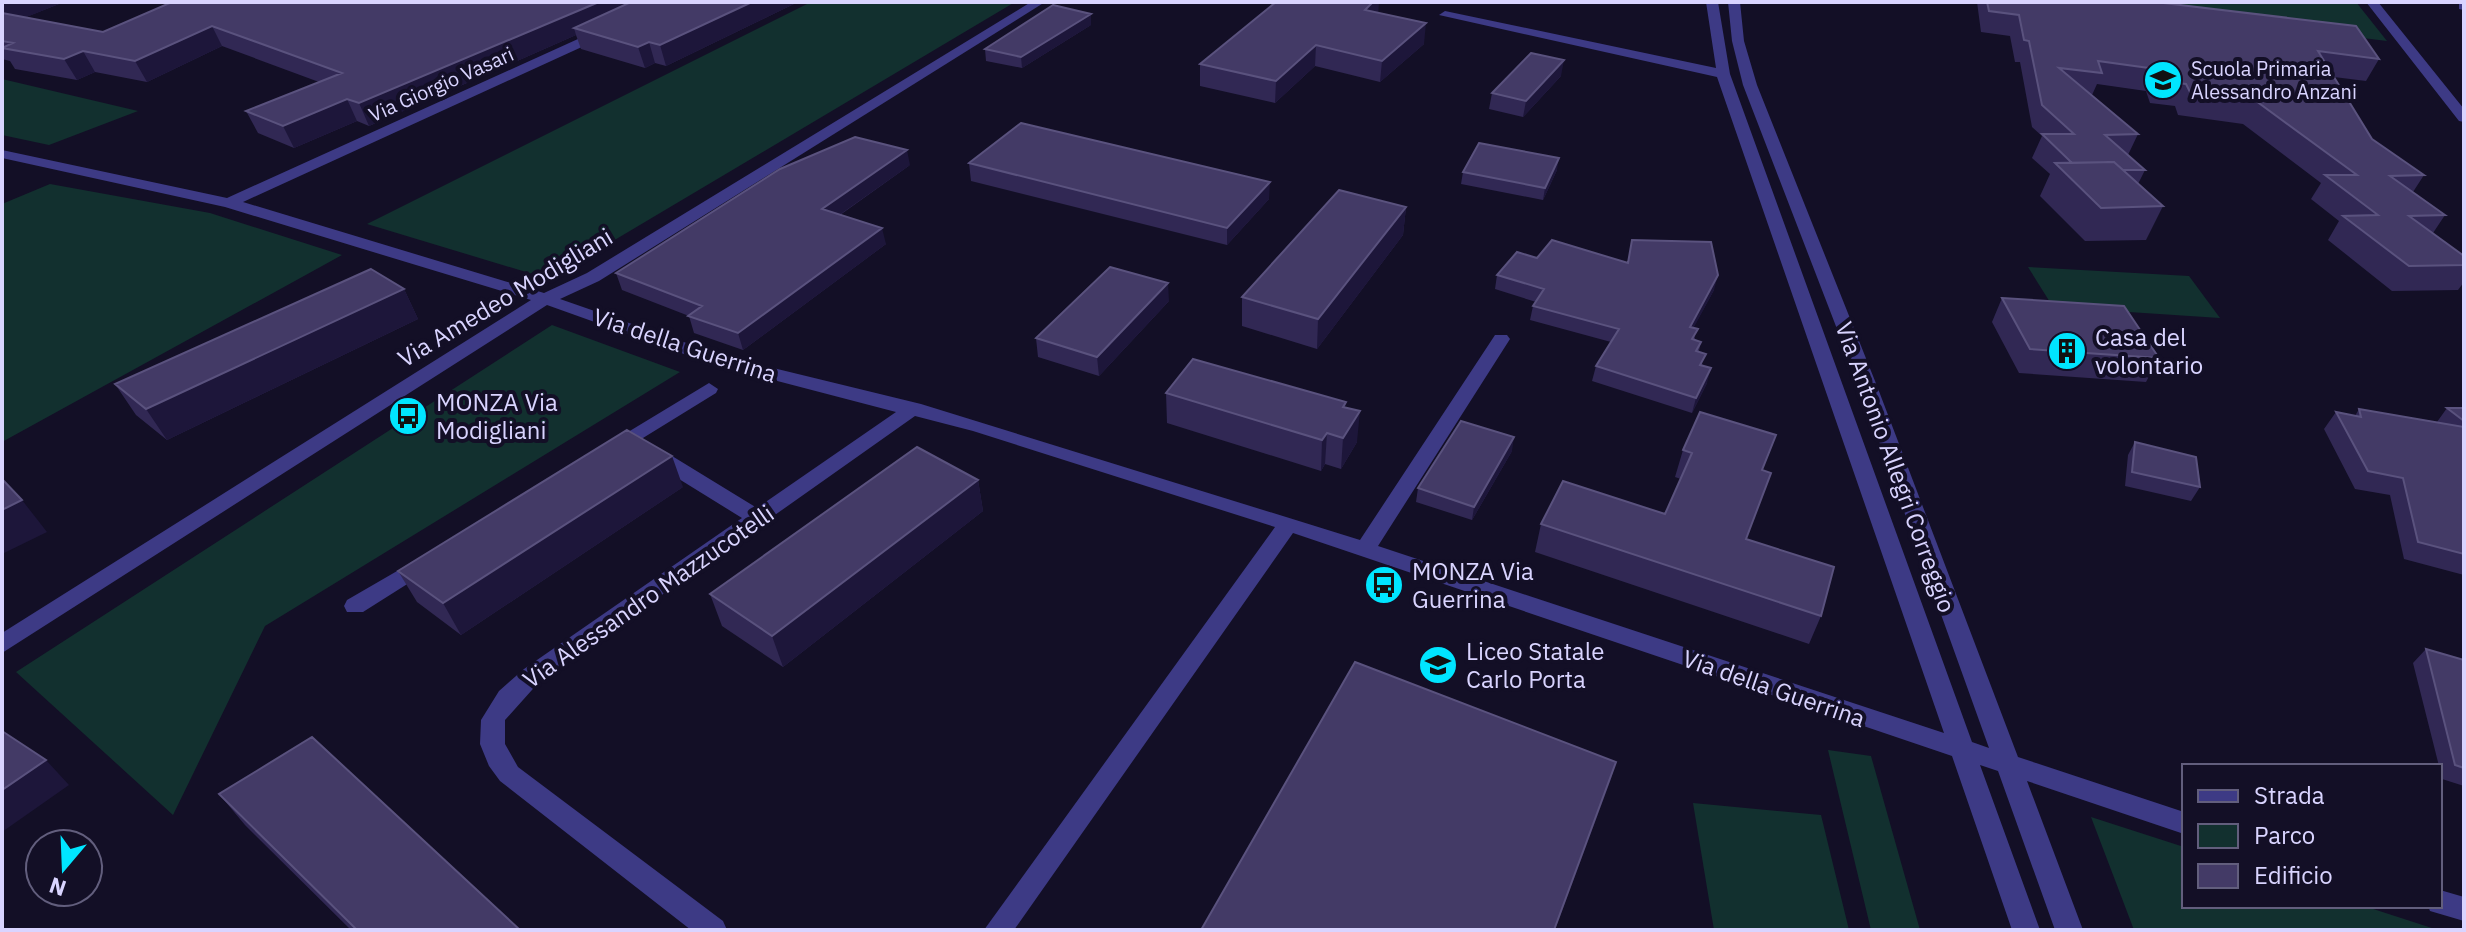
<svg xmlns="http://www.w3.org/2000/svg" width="2466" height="932" font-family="'IBM Plex Sans',sans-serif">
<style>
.green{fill:#12302f}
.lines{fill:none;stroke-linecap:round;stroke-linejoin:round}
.minor{fill:#3d3a85;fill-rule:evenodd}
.wall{fill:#312854}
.shaded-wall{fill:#1d163a}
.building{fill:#433a66;stroke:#5a527e;stroke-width:2}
.labels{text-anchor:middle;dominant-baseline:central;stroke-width:8;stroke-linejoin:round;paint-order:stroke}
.far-poi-label{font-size:20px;fill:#d9d4ff;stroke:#130f26;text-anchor:start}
.far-street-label{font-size:20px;fill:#d9d4ff;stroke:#130f26}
.street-label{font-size:24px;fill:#d9d4ff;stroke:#130f26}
.poi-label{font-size:24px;fill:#d9d4ff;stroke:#130f26;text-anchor:start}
</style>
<rect width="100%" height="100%" fill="#130f26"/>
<path class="green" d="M811,2H1015L549,279L367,224Z
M2072,2H2356L2387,41Z
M2,79L138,111L49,145L2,135Z
M50,184L210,213L342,255L2,442V204Z
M2028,267L2189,276L2220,318L2053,307Z
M552,325L680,372L265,626L173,815L16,672Z
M1828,750L1871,756L1920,930H1871Z
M1693,803L1821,815L1849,930H1714Z
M2091,817L2184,847V906H2364L2438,930H2134Z"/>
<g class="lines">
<path class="minor" d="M1031,2H1045L599,281L560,299L724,356L921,404L1360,540L1495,335H1507L1510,339L1378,546L1944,733L1717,77L1439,15L1445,11L1716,68L1706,2H1718L1730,74L1972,742L1989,748L1859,386L1743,85L1732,41L1728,2H1740L1744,41L1757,85L1877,386L2018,757L2184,812V834L2027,781L2083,930H2055L1998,771L1980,765L2040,930H2012L1952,756L1293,533L1014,930H984L1275,527L973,431L915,416L540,681L505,720V744L518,767L723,921L727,930H691L500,781L489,766L480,744L481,720L499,691L524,669L742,518L645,458L642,453L645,448H659L757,508L896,412L712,364L547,305L2,653V633L531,300L225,207L2,158V150L227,198L600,29H608V35L243,202L544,293L587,273Z
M2366,2H2378L2464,109V122L2459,121Z
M2464,2V10L2459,9V3Z
M709,383L718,389L716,393L617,454H603L600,449Z
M423,556L431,559L434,564L431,569L363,612H347L344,606L347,600Z
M2440,890L2464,897V921L2430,911L2428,906H2440Z"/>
</g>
<path class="wall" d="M2,2H64L26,17L103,32L172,2H798L666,66L655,63L645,68L581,49L576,35L369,126L357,121L294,148L258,133L246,111L319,82L222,46L147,82L95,72L77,80L15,69L10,61L2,59Z
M1977,2H2155L2379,59L2366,81L2334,77L2372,139L2424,175L2413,192L2445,215L2433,233L2464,256V282L2458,290L2392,291L2328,240L2339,221L2311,199L2321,183L2243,124L2178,115L2175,106L2150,103L2146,91L2097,84L2092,95L2138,134L2128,155L2145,170L2138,184L2163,206L2146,240L2085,241L2040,196L2050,174L2032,158L2042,136L2032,127L2020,62H2015L2010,36L1981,32Z
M1378,13L1424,44L1380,82L1315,66L1275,103L1200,86V64Z
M1091,25L1022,68L986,61L985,49Z
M1561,76L1523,117L1489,109L1492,93Z
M969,163L1269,199L1227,245L971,181Z
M910,165L840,215L886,244L743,350L694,333L689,316L622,290L616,273Z
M1557,170L1543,200L1461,184L1463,172Z
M1406,207L1403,235L1317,349L1242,326V297Z
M1632,240L1714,290L1693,328L1695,339L1701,342L1699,351L1707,383L1692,413L1592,381L1596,366L1611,342L1530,320L1533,306L1536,302L1495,289L1497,275L1537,258L1628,262Z
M404,289L418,319L167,440L136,415L115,384Z
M2002,298L2159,358L2146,382L2019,373L1992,322Z
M1169,301L1099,376L1038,357L1036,338Z
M1166,393L1346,402L1345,407L1357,442L1341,469L1325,464L1321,471L1167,423Z
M2447,408H2464V575L2404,559L2390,495L2355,489L2324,429L2336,412L2355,416L2359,409L2437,422Z
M2135,442L2200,487L2191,501L2125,486L2128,455Z
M1683,450L1771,473L1746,539L1821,616L1809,644L1535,552L1541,524L1665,514L1681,479L1675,477Z
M1512,451L1472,520L1416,502L1418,488Z
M978,480L983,511L783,667L722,626L710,594Z
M683,487L461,635L417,602L398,571Z
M2426,649L2464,660V786L2442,779L2440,766H2439L2413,663Z
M219,794L520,930H351L245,825Z"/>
<path class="shaded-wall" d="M2,2H64L19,20L2,31Z
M599,2H652L574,28L576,35L369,126L359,103Z
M752,2H798L666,66L660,45Z
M1373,2H1379L1378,17L1365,10Z
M1091,14V25L1022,68L1021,57Z
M1426,23L1424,44L1380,82L1382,61Z
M212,26L222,46L147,82L135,61Z
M649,42L655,63L645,68L638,47Z
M1316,45L1315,66L1275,103L1276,81Z
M83,51L95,72L77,80L64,59Z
M1564,60L1561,76L1523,117L1526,101Z
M347,99L357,121L294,148L283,126Z
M907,150L910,165L825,225L822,209Z
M1559,158L1557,170L1543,200L1545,188Z
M1270,182L1269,199L1227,245V228Z
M1406,207L1403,235L1317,349L1318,319Z
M882,228L886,244L743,350L738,333Z
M1718,275L1714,290L1686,342L1690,327Z
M1168,283L1169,301L1099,376L1097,357Z
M404,289L418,319L167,440L146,409Z
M1711,368L1707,383L1692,413L1696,398Z
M1360,411L1357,442L1341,469L1343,438Z
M1327,433L1325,464L1321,471L1322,440Z
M1514,437L1512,451L1472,520L1474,507Z
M672,456L683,487L461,635L443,603Z
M978,480L983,511L783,667L772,636Z
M22,500L47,532L2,554V510Z
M46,760L69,785L2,832V790Z
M1616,762L1610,782L1555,930H1554Z"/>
<path class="building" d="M172,2H599L359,103L347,99L283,126L246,111L342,73L212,26L135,61L83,51L64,59L2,48L13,43L2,41V13L103,32Z
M631,2H752L660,45L649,42L638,47L574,28Z
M1276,2H1373L1365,10L1426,23L1382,61L1316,45L1276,81L1200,64Z
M1987,2H2155L2356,26L2379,59L2318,51L2372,139L2424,175L2390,176L2445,215L2409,216L2464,256V265L2409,266L2343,216L2378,215L2325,175H2357L2256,101L2190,92L2186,84L2161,81L2156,69L2098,61L2102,73L2059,68L2138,134L2105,135L2145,170H2123L2114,162L2072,163L2042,134H2074L2042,105L2029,41L2024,40L2019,15L1989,11Z
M1053,5L1091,14L1021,57L985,49Z
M1531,53L1564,60L1526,101L1492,93Z
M1021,123L1270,182L1227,228L969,163Z
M855,137L907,150L822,209L882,228L738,333L688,316L702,306L616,273L780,169Z
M1479,143L1559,158L1545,188L1463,172Z
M2114,162L2163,206L2101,208L2055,163Z
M1339,190L1406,207L1318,319L1242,297Z
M1552,240L1628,263L1632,240L1711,242L1718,275L1690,327L1698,329L1692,339L1701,342L1696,351L1706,354L1700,365L1711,368L1696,398L1596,366L1619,329L1533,306L1544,289L1497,275L1517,252L1537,258Z
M1110,267L1168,283L1097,357L1036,338Z
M371,269L404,289L146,409L115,384Z
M2002,298L2124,306L2159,358L2030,349Z
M1193,359L1346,402L1343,407L1360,411L1343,438L1327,433L1322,440L1166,393Z
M2447,408H2464V421Z
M2359,409L2464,427V554L2418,542L2403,478L2368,471L2336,412L2361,417Z
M1700,412L1776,435L1762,470L1771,473L1746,539L1834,567L1821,616L1541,524L1563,481L1665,514L1692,453L1683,450Z
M1461,421L1514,437L1474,507L1418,488Z
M627,430L672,456L443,603L398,571Z
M2135,442L2196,457L2200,487L2132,472Z
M917,447L978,480L772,636L710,594Z
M2,479L22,500L2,510Z
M2426,649L2464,660V768L2455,765Z
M1355,662L1616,762L1554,930H1201Z
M2,731L46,760L2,790Z
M312,737L520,930H357L219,794Z"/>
<defs>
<symbol id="school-disc" viewBox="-11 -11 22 22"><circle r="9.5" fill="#00e5ff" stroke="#130f26"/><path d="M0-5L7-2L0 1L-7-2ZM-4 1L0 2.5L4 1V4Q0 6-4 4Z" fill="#111"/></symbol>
<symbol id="building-disc" viewBox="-11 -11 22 22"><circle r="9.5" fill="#00e5ff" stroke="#130f26"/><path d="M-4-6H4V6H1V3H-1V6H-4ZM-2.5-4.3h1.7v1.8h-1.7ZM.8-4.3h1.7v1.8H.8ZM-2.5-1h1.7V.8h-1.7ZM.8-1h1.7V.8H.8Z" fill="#111"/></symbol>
<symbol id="bus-disc" viewBox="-11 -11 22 22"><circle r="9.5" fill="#00e5ff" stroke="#130f26"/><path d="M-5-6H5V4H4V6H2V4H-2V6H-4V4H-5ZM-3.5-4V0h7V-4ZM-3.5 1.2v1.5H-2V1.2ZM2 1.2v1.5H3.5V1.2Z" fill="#111"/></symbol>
</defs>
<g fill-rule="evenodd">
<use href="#school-disc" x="2141" y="58" width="44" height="44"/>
<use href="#building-disc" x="2045" y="329" width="44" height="44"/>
<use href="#bus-disc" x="386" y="394" width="44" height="44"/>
<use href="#bus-disc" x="1362" y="563" width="44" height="44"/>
<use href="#school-disc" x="1416" y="643" width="44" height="44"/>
</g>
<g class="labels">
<g class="far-poi-label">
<text x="2191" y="68">Scuola Primaria<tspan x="2191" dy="23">Alessandro Anzani</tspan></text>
</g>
<g class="far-street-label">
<text transform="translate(441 84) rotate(-24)">Via Giorgio Vasari</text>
</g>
<g class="street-label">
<text transform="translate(505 297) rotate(-31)">Via Amedeo Modigliani</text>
<text transform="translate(685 345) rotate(18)">Via della Guerrina</text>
<text transform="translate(1896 467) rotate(70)">Via Antonio Allegri Correggio</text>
<text transform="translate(648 596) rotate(-35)">Via Alessandro Mazzucotelli</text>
<text transform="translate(1774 688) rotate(19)">Via della Guerrina</text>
</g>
<g class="poi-label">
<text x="2095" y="337">Casa del<tspan x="2095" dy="28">volontario</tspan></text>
<text x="436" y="402">MONZA Via<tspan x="436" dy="28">Modigliani</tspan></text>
<text x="1412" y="571">MONZA Via<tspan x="1412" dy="28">Guerrina</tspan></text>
<text x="1466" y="651">Liceo Statale<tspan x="1466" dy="28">Carlo Porta</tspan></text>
</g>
</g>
<rect width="2466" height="932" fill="none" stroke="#d9d4ff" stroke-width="8"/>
<rect x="2182" y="764" width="260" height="144" fill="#130f26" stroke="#625e7d" stroke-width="2"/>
<rect x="2198" y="790" width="40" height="12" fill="#3d3a85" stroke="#625e7d" stroke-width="2"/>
<text x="2254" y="804" font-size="24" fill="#d9d4ff">Strada</text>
<rect x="2198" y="824" width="40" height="24" fill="#12302f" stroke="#625e7d" stroke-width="2"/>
<text x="2254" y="844" font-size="24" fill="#d9d4ff">Parco</text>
<rect x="2198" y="864" width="40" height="24" fill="#433a66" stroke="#625e7d" stroke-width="2"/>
<text x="2254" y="884" font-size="24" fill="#d9d4ff">Edificio</text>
<g transform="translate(64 868) rotate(199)"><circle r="38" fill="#130f26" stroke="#625e7d" stroke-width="2"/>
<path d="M0-6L14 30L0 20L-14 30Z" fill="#00e5ff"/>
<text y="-12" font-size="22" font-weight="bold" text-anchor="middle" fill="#d9d4ff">N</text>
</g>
</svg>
